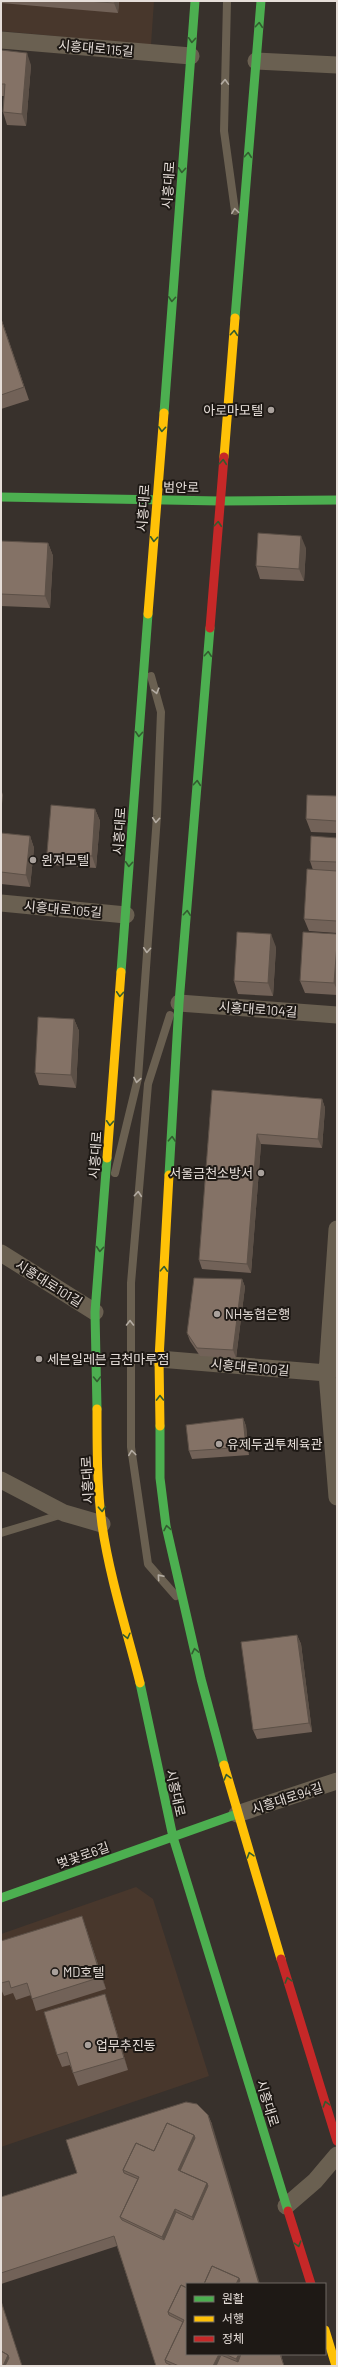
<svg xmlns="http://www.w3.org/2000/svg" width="338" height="2367" font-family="Barlow,'Noto Sans KR',sans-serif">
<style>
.built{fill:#48372c}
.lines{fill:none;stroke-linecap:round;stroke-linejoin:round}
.lane{stroke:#6a6051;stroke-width:8}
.street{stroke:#6a6051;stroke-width:17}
.fast{stroke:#4caf50;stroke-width:9}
.slow{stroke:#ffc107;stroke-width:9}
.jam{stroke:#c62828;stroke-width:9}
.wall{fill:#726258}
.shaded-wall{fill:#5c5047}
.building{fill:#847266;stroke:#5c5047;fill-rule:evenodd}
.oneway{stroke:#335c30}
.oneway2{stroke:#b4aca3}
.poi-dot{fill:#a9a19c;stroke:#1e1915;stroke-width:1.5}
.labels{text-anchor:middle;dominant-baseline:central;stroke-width:4;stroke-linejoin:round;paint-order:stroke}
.street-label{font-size:13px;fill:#e6ded9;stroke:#1e1915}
.poi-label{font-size:13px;fill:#e6ded9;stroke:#1e1915;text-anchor:start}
</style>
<rect width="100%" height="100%" fill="#38312c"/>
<path class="built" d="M1,1H154L151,45L1,31Z
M136,1887L153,1899L209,2076L1,2147V1934Z"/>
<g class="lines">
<path class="lane" d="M227,1L224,131L235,211
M170,1015L148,1084L131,1283V1447L148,1564L176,1596
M115,1173L138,1078L157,816L161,712L151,676
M1,1533L63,1514"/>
<path class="street" d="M1,40L191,56
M256,61L337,65
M1,903L126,915
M179,1003L337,1015
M337,1229L327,1373L337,1497
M1,1253L95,1312
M159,1359L327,1373L336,1366
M1,1480L64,1513L102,1524
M237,1814L337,1781
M286,2206L315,2181L337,2155"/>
<path class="fast" d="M235,318L261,1
M164,413L195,1
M1,497L220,501L337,500
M121,972L148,614
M169,1175L179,1003L210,628
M97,1409L95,1312L107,1158
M160,1426V1478L166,1526L201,1679L224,1765
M140,1683L173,1837L288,2211
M1,1898L237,1814"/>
<path class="slow" d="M224,457L235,318
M148,614L164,413
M107,1158L121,972
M97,1409C97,1448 97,1487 102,1525C110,1579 127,1631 140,1683
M160,1426L159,1359L169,1175
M224,1765L281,1959
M325,2330L336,2366"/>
<path class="jam" d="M210,628L224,457
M281,1959L337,2141
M288,2211L311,2284"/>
</g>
<path class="wall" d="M1,1H119L118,13L1,3Z
M1,50L31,65L26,126L7,125L3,112L4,96H1Z
M1,318L29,400L1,409Z
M1,541L48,543L53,556L50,608L1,606Z
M306,548L304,581L260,579L256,566Z
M337,796V833L311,832L306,819Z
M95,809L100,821L96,868L52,865L47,853Z
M1,833L30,836L34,848L30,887L1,884Z
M337,838V933L309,931L304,919L313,870L310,861Z
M337,934V995L305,993L300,981Z
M276,947L273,996L238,994L234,981Z
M74,1019L79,1031L76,1088L39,1085L35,1073Z
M212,1090L322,1099L325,1108L322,1148L261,1144L251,1273L202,1269L199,1260Z
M242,1279L245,1287L236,1358L200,1356L190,1341L187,1333Z
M243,1418L246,1426L249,1455L192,1459L189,1451Z
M297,1635L301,1644L312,1732L257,1739L253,1730Z
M86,1928L106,1989L36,2011L31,1995L16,2000L13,1993L4,1996L1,1989V1941Z
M109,2006L128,2070L78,2086L70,2065L62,2067L57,2055Z
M208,2115L212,2124L187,2354H281L284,2366H156L117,2246L1,2284V2197L77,2173Z"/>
<path class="shaded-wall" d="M115,1H119L118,13L114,3Z
M27,53L31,65L26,126L22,114Z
M301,536L306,548L304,581L299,569Z
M48,543L53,556L50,608L45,596Z
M1,789L3,795L1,813Z
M95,809L100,821L96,868L92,856Z
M30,836L34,848L30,887L26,875Z
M271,934L276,947L273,996L268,983Z
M337,944V990L334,983Z
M74,1019L79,1031L76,1088L71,1075Z
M322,1099L325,1108L322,1148L318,1139Z
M257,1134L261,1144L251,1273L247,1264Z
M242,1279L245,1287L236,1358L233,1350Z
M243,1418L246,1426L249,1455L246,1447Z
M297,1635L301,1644L312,1732L309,1723Z
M82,1916L86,1928L106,1989L101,1977Z
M105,1994L109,2006L128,2070L124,2058Z
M208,2115L212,2124L260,2284H259Z
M194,2135L198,2148L185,2176L178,2170Z
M207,2183L212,2196L196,2229L192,2217Z
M175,2209L180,2222L167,2249L162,2237Z
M239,2278L241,2284H236Z
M219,2354H221L224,2364V2366H213Z
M239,2354H249L239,2366L236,2359Z
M8,2355L12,2366H3Z"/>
<path class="building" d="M87,1H115L114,3Z
M1,50L27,53L22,114L3,112L5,84H1Z
M1,319L24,387L1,395Z
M258,533L301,536L299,569L256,566Z
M1,541L48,543L45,596L1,594Z
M307,795L337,796V821L306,819Z
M51,805L95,809L92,856L47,853Z
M1,833L30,836L26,875L1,872Z
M311,836L337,838V862L310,861Z
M307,869L337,871V921L304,919Z
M237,932L271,934L268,983L234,981Z
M303,932L337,934V944L334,983L300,981Z
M38,1017L74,1019L71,1075L35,1073Z
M212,1090L322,1099L318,1139L257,1134L247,1264L199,1260Z
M194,1278L242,1279L233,1350L197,1348L187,1333Z
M243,1418L246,1447L189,1451L186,1425Z
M297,1635L309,1723L253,1730L241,1642Z
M82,1916L101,1977L32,1999L27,1983L11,1988L9,1981L1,1983V1941Z
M105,1994L124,2058L73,2073L67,2052L57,2055L44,2012Z
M186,2102L197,2104L208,2115L259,2284H238L240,2281L239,2278L212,2266L204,2284H187V2288L181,2285L168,2312L169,2315L183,2322L165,2360L166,2363L173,2366H156L114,2236L1,2273V2197L77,2173L66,2140ZM167,2123L194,2135L195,2138L180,2171L207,2183L208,2186L193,2220L176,2212L164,2240L122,2220L120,2217L138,2179L124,2173L123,2170L136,2143L154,2151Z
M167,2123L194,2135L178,2170L207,2183L192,2217L175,2209L162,2237L120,2217L139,2177L123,2170L136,2143L154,2151Z
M212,2266L239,2278L236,2284H204Z
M181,2285L187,2288V2354H219L213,2366H179L165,2360L184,2320L168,2312Z
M1,2301L22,2366H5L9,2358L8,2355L1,2351Z
M1,2351L8,2355L3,2366H1Z
M225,2354H239L236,2359Z
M241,2354H280L284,2366H216L221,2355L238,2362Z"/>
<defs><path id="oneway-chevron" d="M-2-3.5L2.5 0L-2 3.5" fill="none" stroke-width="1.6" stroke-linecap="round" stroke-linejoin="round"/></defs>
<g class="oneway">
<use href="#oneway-chevron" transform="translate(259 25) rotate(-85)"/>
<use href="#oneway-chevron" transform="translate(192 40) rotate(94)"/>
<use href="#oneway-chevron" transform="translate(248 155) rotate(-85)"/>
<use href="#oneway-chevron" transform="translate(182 170) rotate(94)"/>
<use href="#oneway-chevron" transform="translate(172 299) rotate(94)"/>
<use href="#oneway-chevron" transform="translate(234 333) rotate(-85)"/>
<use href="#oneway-chevron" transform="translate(162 429) rotate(94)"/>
<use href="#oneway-chevron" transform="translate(223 462) rotate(-85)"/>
<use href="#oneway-chevron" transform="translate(218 524) rotate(-85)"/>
<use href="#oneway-chevron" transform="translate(154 539) rotate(94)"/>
<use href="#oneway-chevron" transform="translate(208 654) rotate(-85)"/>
<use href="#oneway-chevron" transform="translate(139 734) rotate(94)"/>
<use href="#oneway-chevron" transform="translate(197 783) rotate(-85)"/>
<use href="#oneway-chevron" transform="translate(129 864) rotate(94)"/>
<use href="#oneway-chevron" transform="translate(187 913) rotate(-85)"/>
<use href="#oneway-chevron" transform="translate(120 994) rotate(94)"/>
<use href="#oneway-chevron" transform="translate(110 1123) rotate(94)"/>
<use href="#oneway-chevron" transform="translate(172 1139) rotate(-87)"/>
<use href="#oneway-chevron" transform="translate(100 1249) rotate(95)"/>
<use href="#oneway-chevron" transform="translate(164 1269) rotate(-87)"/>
<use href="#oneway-chevron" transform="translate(97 1379) rotate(89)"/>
<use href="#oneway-chevron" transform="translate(160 1398) rotate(-91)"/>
<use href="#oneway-chevron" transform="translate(102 1509) rotate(87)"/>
<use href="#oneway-chevron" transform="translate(167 1528) rotate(-101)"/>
<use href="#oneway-chevron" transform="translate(127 1636) rotate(76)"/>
<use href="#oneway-chevron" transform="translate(195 1651) rotate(-102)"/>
<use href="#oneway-chevron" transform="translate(227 1777) rotate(-105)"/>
<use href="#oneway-chevron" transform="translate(250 1855) rotate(-107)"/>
<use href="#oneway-chevron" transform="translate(288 1980) rotate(-107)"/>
<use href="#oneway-chevron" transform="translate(326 2104) rotate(-107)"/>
<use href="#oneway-chevron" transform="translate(298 2244) rotate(73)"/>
</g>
<g class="oneway2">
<use href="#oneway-chevron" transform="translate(225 82) rotate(-88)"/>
<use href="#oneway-chevron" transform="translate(235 211) rotate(-98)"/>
<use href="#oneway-chevron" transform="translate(156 691) rotate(75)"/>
<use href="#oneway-chevron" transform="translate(156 820) rotate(94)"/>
<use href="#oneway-chevron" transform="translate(147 950) rotate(94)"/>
<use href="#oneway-chevron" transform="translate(137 1080) rotate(100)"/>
<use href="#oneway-chevron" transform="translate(138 1194) rotate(-85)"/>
<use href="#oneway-chevron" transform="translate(130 1323) rotate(-90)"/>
<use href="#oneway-chevron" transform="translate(132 1453) rotate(-97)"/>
<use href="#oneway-chevron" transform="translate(160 1577) rotate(-131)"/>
</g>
<g class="poi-dot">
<circle cx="271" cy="410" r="4"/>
<circle cx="33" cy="860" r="4"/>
<circle cx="261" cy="1173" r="4"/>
<circle cx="217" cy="1314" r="4"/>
<circle cx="39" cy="1359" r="4"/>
<circle cx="219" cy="1444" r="4"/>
<circle cx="55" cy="1972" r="4"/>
<circle cx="88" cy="2045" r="4"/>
</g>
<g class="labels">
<g class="street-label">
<text transform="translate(96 48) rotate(5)">시흥대로115길</text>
<text transform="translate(168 185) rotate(-86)">시흥대로</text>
<text transform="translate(181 487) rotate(1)">범안로</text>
<text transform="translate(143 508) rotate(-86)">시흥대로</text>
<text transform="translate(119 831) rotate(-86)">시흥대로</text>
<text transform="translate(63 909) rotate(5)">시흥대로105길</text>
<text transform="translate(258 1009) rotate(4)">시흥대로104길</text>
<text transform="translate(95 1155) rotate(-86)">시흥대로</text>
<text transform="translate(49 1283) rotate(32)">시흥대로101길</text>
<text transform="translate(250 1367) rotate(5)">시흥대로100길</text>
<text transform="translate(87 1480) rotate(-93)">시흥대로</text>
<text transform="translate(176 1793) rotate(77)">시흥대로</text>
<text transform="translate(287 1798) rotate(-18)">시흥대로94길</text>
<text transform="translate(83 1855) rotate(-19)">벚꽃로6길</text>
<text transform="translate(268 2103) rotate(73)">시흥대로</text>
</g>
<g class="poi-label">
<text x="263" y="410" text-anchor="end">아로마모텔</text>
<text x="41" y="860">윈저모텔</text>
<text x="253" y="1173" text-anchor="end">서울금천소방서</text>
<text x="225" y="1314">NH농협은행</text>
<text x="47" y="1359">세븐일레븐 금천마루점</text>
<text x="227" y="1444">유제두권투체육관</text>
<text x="63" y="1972">MD호텔</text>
<text x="96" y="2045">업무추진동</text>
</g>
</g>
<rect width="338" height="2367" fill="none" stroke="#e6ded9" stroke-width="4"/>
<rect x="186" y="2283" width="140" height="72" fill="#1e1915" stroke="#6e6863"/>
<rect x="194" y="2296" width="20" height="6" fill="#4caf50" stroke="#6e6863"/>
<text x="222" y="2303" font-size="12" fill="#e6ded9">원활</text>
<rect x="194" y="2316" width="20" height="6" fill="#ffc107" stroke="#6e6863"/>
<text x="222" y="2323" font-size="12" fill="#e6ded9">서행</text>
<rect x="194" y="2336" width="20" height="6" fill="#c62828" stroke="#6e6863"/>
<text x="222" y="2343" font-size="12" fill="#e6ded9">정체</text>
</svg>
